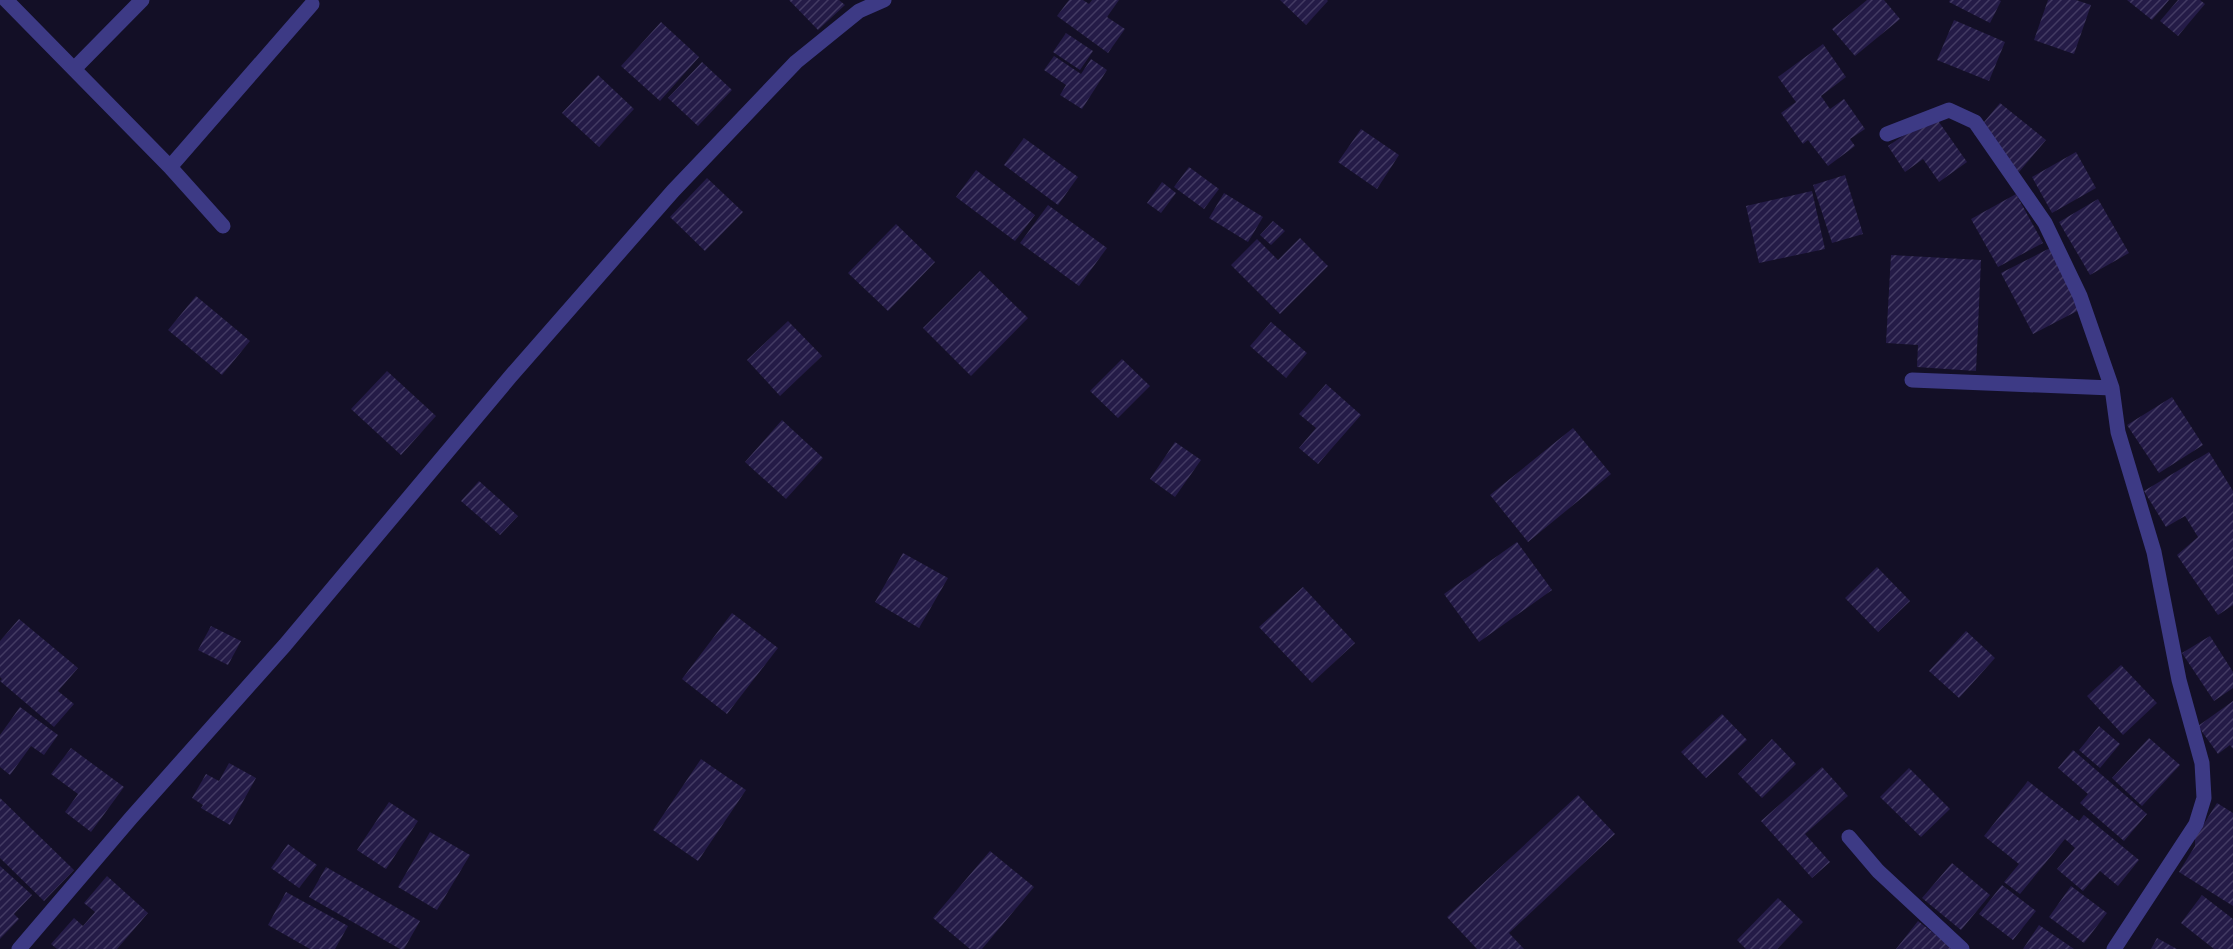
<svg xmlns="http://www.w3.org/2000/svg" width="2233" height="949" font-family="'Work Sans',sans-serif">
<style>
.building{fill:url(#building-hatch)}
.lines{fill:none;stroke-linecap:round;stroke-linejoin:round}
.street{stroke:#3d3a85;stroke-width:15}
</style>
<defs>
<pattern id="building-hatch" width="6" height="6" patternUnits="userSpaceOnUse" patternTransform="scale(1.5)"><rect width="6" height="6" fill="#241b47"/><path d="M-1 1l2-2M0 6l6-6M5 7l2-2" fill="none" stroke="#433b63"/></pattern>
</defs>
<rect width="100%" height="100%" fill="#130f26"/>
<path class="building" d="M789,0H839L845,5L818,30Z
M1069,0H1083L1089,4L1092,0H1119L1107,17L1125,29L1108,53L1057,16Z
M1280,0H1327L1328,1L1306,25Z
M1867,0H1884L1900,19L1855,56L1832,29Z
M1950,0H1999L2001,1L1990,23L1949,2Z
M2048,0H2076L2091,5L2074,54L2034,40Z
M2127,0H2169L2152,20Z
M2178,0H2200L2205,4L2178,36L2160,21Z
M1954,20L2005,42L1989,81L1937,60Z
M661,22L699,57L660,101L621,66Z
M1066,33L1093,51L1080,70L1053,52Z
M1823,44L1846,77L1821,96L1830,109L1844,99L1865,129L1850,139L1855,146L1828,166L1808,140L1803,144L1781,113L1796,102L1778,77Z
M1054,56L1081,74L1091,59L1107,70L1082,109L1060,95L1066,85L1044,70Z
M702,62L732,90L698,126L668,98Z
M598,75L634,109L599,147L562,113Z
M2000,103L2046,140L2019,172L1974,134Z
M1934,115L1967,162L1939,182L1923,159L1905,172L1888,146Z
M1361,129L1399,155L1377,189L1338,162Z
M1024,138L1078,177L1058,205L1004,165Z
M2076,152L2096,188L2052,213L2032,177Z
M1189,167L1219,189L1204,209L1174,187Z
M976,170L1035,215L1015,241L956,197Z
M1845,175L1863,234L1832,243L1813,185Z
M707,178L743,212L705,251L670,217Z
M1162,182L1176,193L1161,213L1147,203Z
M1812,191L1825,249L1759,263L1746,206Z
M1224,193L1263,217L1248,242L1209,218Z
M2016,194L2043,243L1998,267L1971,219Z
M2098,199L2129,253L2090,275L2059,222Z
M1048,205L1107,248L1079,286L1020,243Z
M1273,221L1285,231L1271,245L1260,235Z
M896,224L935,262L888,311L848,273Z
M1300,238L1328,266L1280,314L1231,265L1257,239L1278,260Z
M2050,248L2081,309L2033,334L2001,273Z
M1891,255L1981,260L1976,371L1917,367L1918,345L1886,343Z
M980,271L1028,318L971,376L923,328Z
M196,296L250,341L222,375L168,330Z
M788,321L822,356L780,396L747,360Z
M1271,322L1307,353L1286,378L1250,346Z
M1122,359L1150,386L1118,418L1090,391Z
M387,371L436,416L401,455L351,409Z
M1326,384L1361,415L1318,464L1299,448L1316,428L1299,414Z
M2172,397L2203,445L2159,473L2127,425Z
M782,420L823,458L786,499L745,462Z
M1573,428L1611,474L1528,542L1490,495Z
M1175,442L1201,460L1175,497L1150,479Z
M2209,452L2233,491V605L2218,615L2177,555L2198,537L2185,516L2166,527L2144,491Z
M479,481L518,516L500,535L461,501Z
M1517,542L1552,590L1479,642L1444,594Z
M903,553L948,578L919,628L875,602Z
M1877,567L1910,601L1878,632L1845,598Z
M1303,587L1355,643L1312,683L1259,627Z
M732,613L778,648L727,714L682,679Z
M19,619L78,668L58,691L74,704L54,727L0,681L2,679L0,677V641Z
M211,626L241,641L228,665L198,650Z
M1966,631L1995,658L1959,698L1929,671Z
M2210,636L2233,672V688L2214,701L2182,653Z
M2121,665L2157,703L2123,735L2087,696Z
M2233,701V749L2230,745L2218,754L2198,726Z
M20,707L58,735L44,755L31,746L10,775L0,767V735Z
M1722,714L1747,740L1706,778L1681,752Z
M2099,726L2120,744L2100,768L2079,750Z
M2149,738L2180,765L2142,806L2112,778Z
M1772,739L1796,764L1762,798L1738,774Z
M71,748L124,787L91,832L65,812L78,794L51,774Z
M2073,750L2147,814L2124,841L2080,803L2088,794L2058,768Z
M701,759L746,790L698,861L653,830Z
M229,763L256,778L230,825L201,808L203,805L192,798L206,774L219,781Z
M1822,767L1848,796L1805,834L1830,862L1812,878L1761,821Z
M1909,768L1950,809L1921,837L1880,797Z
M2028,781L2079,821L2084,815L2139,860L2118,886L2100,871L2083,891L2057,869L2075,848L2065,839L2020,894L2004,882L2019,864L1984,836Z
M1578,795L1615,834L1509,933L1524,949H1477L1447,917Z
M0,798L74,870L44,901L0,858Z
M389,802L418,821L386,869L357,850Z
M2217,803L2233,813V906L2179,872L2195,846V838Z
M430,832L470,855L437,910L398,887Z
M288,844L317,865L299,888L271,868Z
M990,851L1034,887L982,949H970L933,918Z
M1952,863L1990,895L1961,930L1922,898Z
M0,866L32,895L14,914L19,919L0,939Z
M326,867L420,921L404,949H400L309,897Z
M107,876L148,913L117,949H57L51,944L74,918L83,926L95,912L84,903Z
M2002,885L2036,911L2013,940L1979,914Z
M2071,886L2107,913L2084,943L2049,917Z
M286,892L348,926L335,949H310L268,925Z
M2202,895L2233,919V949H2214L2181,923Z
M1778,898L1803,922L1777,949H1746L1737,940Z
M1918,921L1954,949H1896Z
M2039,925L2074,949H2023Z
M2157,938L2177,949H2151Z"/>
<g class="lines">
<path class="street" d="M6,0L170,167L223,226
M75,68L142,0
M1887,134L1949,110L1975,122L2045,223L2080,296L2112,388L2118,432L2154,552L2179,680L2202,763L2204,798L2196,824L2114,949
M170,167L312,4
M1912,380L2112,388
M1849,837L1878,871L1962,949
M19,949L131,818L285,645L510,377L673,191L796,62L859,11L884,0"/>
</g>
</svg>
